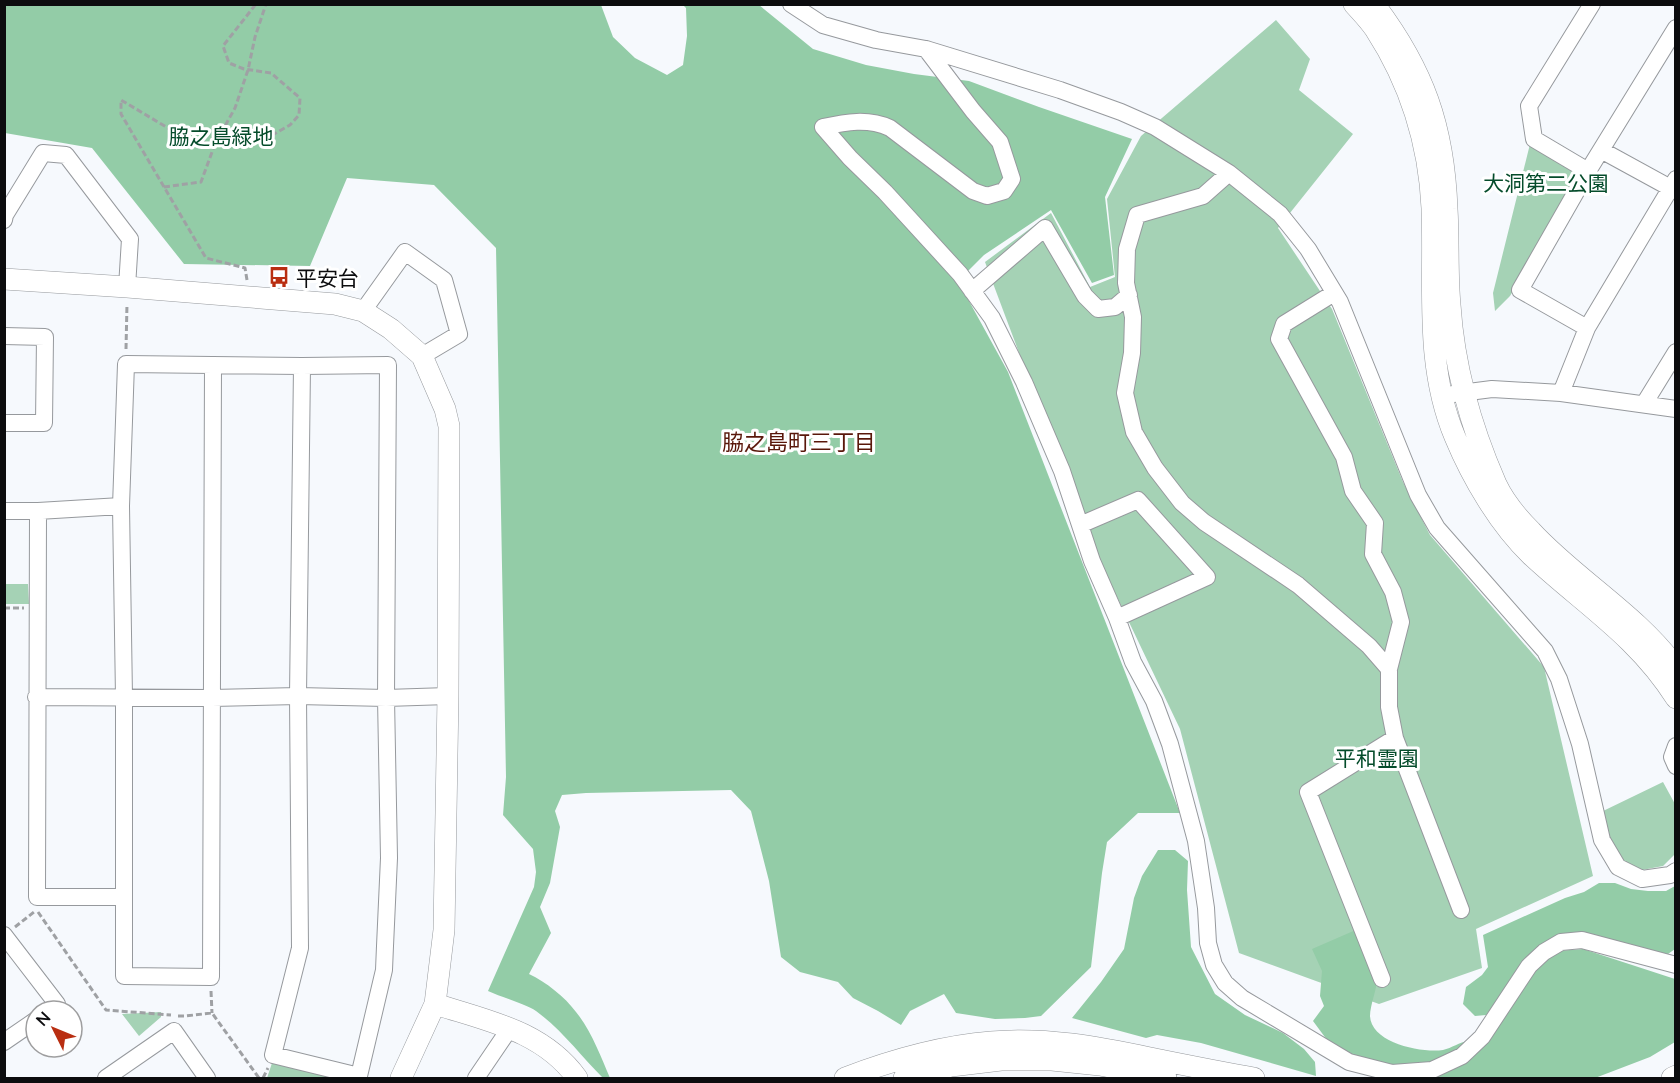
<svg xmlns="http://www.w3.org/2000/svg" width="1680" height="1083" font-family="Lato,'Noto Sans JP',sans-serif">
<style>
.green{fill:#a5d2b5}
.forest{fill:#93cca7}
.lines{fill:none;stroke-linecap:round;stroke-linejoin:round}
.minor-casing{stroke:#96999d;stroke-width:18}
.tertiary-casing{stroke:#96999d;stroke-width:22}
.path{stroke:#9fa1a4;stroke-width:3;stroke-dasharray:6 3;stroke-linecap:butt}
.minor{stroke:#fff;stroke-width:16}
.tertiary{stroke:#fff;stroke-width:21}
.labels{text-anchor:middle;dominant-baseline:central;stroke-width:6;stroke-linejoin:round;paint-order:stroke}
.park-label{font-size:21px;fill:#054c2b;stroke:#fff}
.poi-label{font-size:21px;fill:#0c0c0e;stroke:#fff;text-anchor:start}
.neighbourhood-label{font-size:22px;fill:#59170a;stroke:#fff}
</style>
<rect width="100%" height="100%" fill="#f6f9fd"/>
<path class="green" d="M1276,20L1310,59L1299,90L1353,134L1278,228L1332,309L1403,482L1430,535L1544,667L1593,876L1476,929L1482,968L1379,1004L1239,953L1180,729L1087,534L985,262L1051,213L1090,287L1115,277L1107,199L1141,136Z
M1530,144L1574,169L1577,180L1510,296L1495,311L1493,293Z
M5,584H28L29,604H5Z
M1663,782L1675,804V854L1663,866L1642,870L1623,864L1605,838L1601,812Z
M161,1012V1017L139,1036L122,1014Z
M272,1063L339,1078H267Z"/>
<path class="forest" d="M4,5H601L613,37L635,58L667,75L683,65L687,36L686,8L683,5H759L813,49L866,65L914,74L969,81L1039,107L1132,139L1105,197L1114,275L1092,283L1051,210L984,255L958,281L1008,372L1180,813H1138L1107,842L1102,873L1091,967L1041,1016L1025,1018L995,1019L956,1013L944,994L910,1011L901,1025L878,1011L853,998L838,982L800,972L781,957L769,881L751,811L731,790L586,793L562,795L555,811L560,827L550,883L540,907L551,933L529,974C546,982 565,997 576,1012C591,1030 601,1057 610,1078H603C581,1056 562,1030 536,1011C525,1004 501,997 488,991L534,887L536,872L533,849L503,815L506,777L496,248L434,185L347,178L310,266L184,264L92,148L5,133Z
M1158,850H1175L1188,861L1187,890L1191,947L1215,994L1245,1015L1283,1033L1304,1049L1315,1062L1316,1076L1201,1043L1157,1035L1146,1038L1072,1018L1101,982L1124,949L1134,898L1142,876Z
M1599,883H1615L1631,889L1648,891H1666L1675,886V949L1668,954L1583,935L1531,957L1486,1015L1475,1016L1463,1004L1466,987L1482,975L1488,967L1483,935L1565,898L1584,892Z
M1358,929C1363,941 1375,964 1377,975C1379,984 1370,1004 1370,1016C1371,1043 1421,1053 1443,1050C1452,1048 1459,1042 1469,1041L1432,1067L1393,1070L1358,1061L1330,1044L1313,1021L1324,1006L1320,996L1322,971L1312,949Z
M1583,949L1675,979V1042L1650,1057L1595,1078H1403L1450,1070L1536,967L1556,951Z"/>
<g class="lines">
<defs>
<path id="minor" d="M791,4L823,25L876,40L926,49L1060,90L1121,112L1155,127L1229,173L1280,214L1308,249L1340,302L1418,495L1437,528L1545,651L1559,679L1580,744L1602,840L1618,867L1642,879L1670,875L1676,871
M926,49L973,111L1000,142L1012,179L1004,191L987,196L973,191L890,128C868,118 846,122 823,127L850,158L885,192L960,274L992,318L1024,382L1062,471L1092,561L1117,618L1133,662L1154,701L1170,744L1196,841L1206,908L1208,943L1214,965L1225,983L1242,998L1349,1062L1392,1073L1432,1070L1462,1056L1482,1037L1529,966L1544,952L1561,942L1582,940L1676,965
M1601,150L1676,191
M1588,171L1534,139L1529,106L1592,4
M1229,173L1203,196L1137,215L1127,249L1126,283L1133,317L1132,353L1125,393L1134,432L1155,468L1182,503L1204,522L1298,585L1369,646L1389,669V707L1395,738L1461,910
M4,220L5,215L43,153L66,155L130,239L127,287
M972,291L1045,228L1085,296L1098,309L1115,307L1129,295
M1334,293L1284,324L1279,339L1344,457L1353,491L1375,523L1373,554L1393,592L1401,622L1389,669
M363,311L405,252L444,280L459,334L422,356
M1587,328L1520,290L1588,171L1676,28
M4,336L45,337L44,423H4
M213,365L211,977L124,976V697L121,506L126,364L302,366L388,365L386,698L389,858L385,946L384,970L359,1076L273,1055L300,948L298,696L302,366
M1561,393L1587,328L1676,179
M1453,394L1492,389L1561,393L1676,409
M1644,404L1676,352
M4,511H38L121,506
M38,511L37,897H124
M1080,525L1138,500L1207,577L1117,618
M36,697L212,698L298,696L386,698L448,696
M1676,746L1672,757L1676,766
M4,935L57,1004L48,1011
M1382,979L1308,792L1395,738
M4,1042L36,1020
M106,1078L174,1031L207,1078
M476,1078L510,1028"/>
<path id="tertiary" d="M1354,4C1361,12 1369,20 1375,29C1410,83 1429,144 1432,208C1435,285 1424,364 1455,437C1472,478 1499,524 1531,555C1582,603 1637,636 1676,698
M1374,4C1424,70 1444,127 1447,209C1449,241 1447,273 1450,305C1454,367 1471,427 1496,484C1504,501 1518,518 1531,531C1575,579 1638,615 1676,668
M4,279L127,287L335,304L363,311L391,329L422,356L445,409L449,426L448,696L444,930L435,1004L401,1078
M435,1004C488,1021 543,1031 577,1078
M845,1078C892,1060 941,1046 991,1042C1045,1037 1098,1047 1150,1058C1185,1065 1219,1072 1254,1078
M904,1078L951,1066L1001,1060H1052L1100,1065L1166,1078
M1672,1078L1676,1076"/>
</defs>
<use href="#minor" class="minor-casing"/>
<use href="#tertiary" class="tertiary-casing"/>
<path class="path" d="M164,187L201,182L215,144L235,108L248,70L255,37L266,4
M247,280L245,268L206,258L121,114V100L188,140L215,144L274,134L290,125L299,115L300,98L271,73L244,69L229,63L223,46L256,4
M126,349L127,304
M4,608H24
M38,912L106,1010L171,1015
M15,927L34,912
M211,991L212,1013
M178,1016H185L212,1013L259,1078
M263,1078L268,1068"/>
<use href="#minor" class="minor"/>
<use href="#tertiary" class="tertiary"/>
</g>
<defs>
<symbol id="bus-bare" viewBox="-9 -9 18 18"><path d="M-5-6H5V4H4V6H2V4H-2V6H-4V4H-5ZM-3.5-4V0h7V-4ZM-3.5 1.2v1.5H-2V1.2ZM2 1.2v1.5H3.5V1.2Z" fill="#b92e11" stroke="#fff" stroke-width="2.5" paint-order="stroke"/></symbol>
</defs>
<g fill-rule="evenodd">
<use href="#bus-bare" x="264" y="262" width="30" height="30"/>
</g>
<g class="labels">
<g class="park-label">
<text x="221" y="135">脇之島緑地</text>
<text x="1546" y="182">大洞第二公園</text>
<text x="1377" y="757">平和霊園</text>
</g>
<g class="poi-label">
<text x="296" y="277">平安台</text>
</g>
<g class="neighbourhood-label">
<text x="799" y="441">脇之島町三丁目</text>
</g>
</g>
<rect width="1680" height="1083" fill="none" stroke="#0c0c0e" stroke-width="12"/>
<g transform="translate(54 1029) rotate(313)"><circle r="28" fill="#ffffff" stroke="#9e9e9f" stroke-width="1.5"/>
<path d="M0-4.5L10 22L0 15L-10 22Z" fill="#b92e11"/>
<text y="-9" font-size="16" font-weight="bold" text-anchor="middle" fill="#0c0c0e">N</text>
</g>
</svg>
